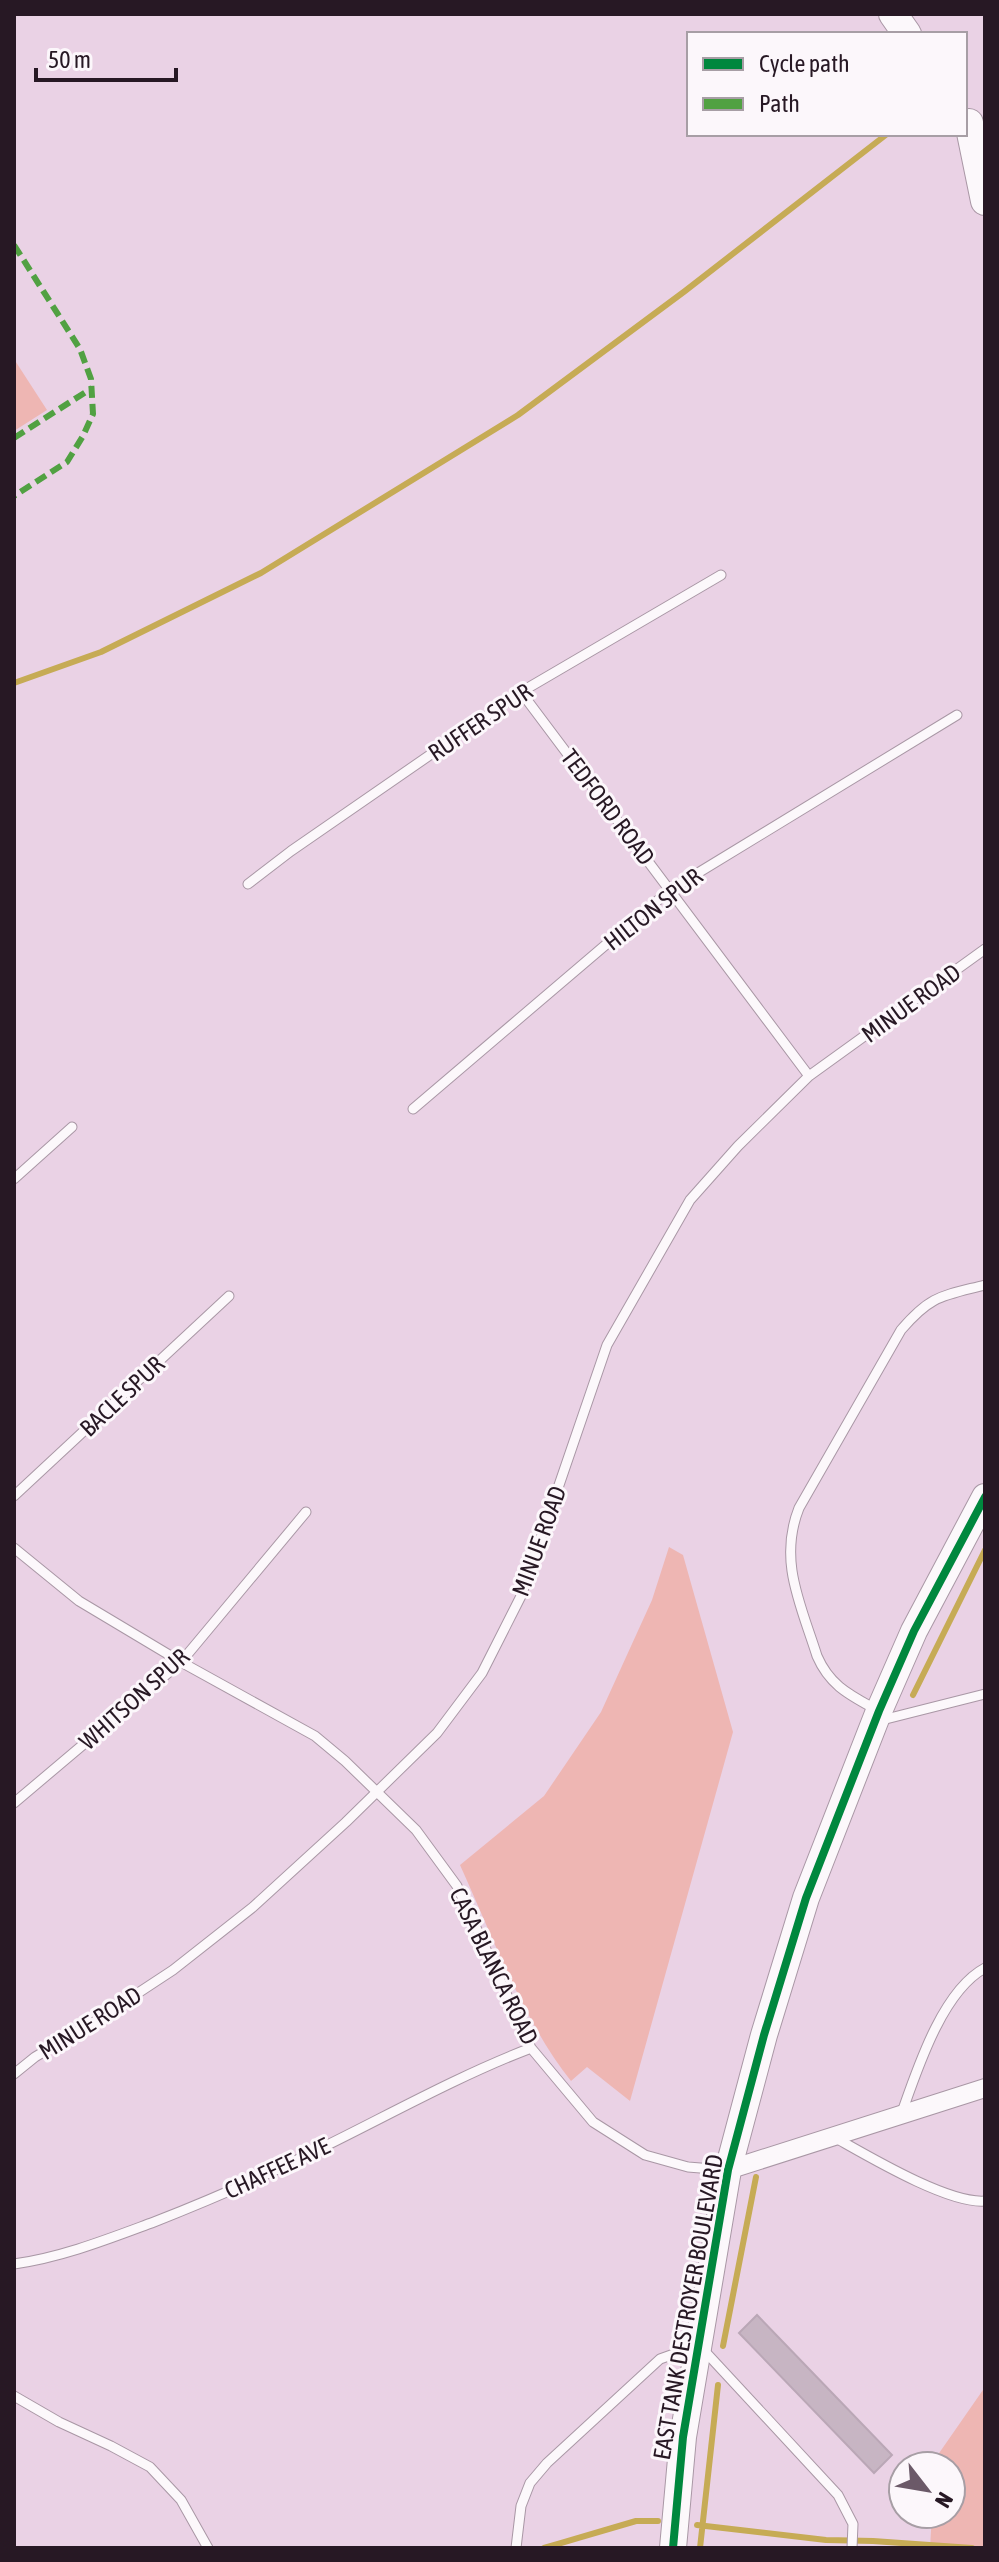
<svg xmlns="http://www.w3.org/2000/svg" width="999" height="2562" font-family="'Asap Condensed',sans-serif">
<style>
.green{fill:#eeb6b3}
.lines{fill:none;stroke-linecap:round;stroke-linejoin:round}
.stream{stroke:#c6ab55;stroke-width:6}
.building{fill:#c7b5c3;stroke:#baa7b6;stroke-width:2}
.lane-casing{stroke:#a997a5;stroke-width:11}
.street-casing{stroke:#a997a5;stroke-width:20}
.secondary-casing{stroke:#a997a5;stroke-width:28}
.primary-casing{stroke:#a997a5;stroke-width:30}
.lane{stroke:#fcf8fb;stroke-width:9}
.street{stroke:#fcf8fb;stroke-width:18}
.secondary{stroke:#fcf8fb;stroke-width:26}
.primary{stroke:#fcf8fb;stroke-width:28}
.quiet{stroke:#51a142;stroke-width:6;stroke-dasharray:12 6;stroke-linecap:butt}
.cycleway-casing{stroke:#fcf7fb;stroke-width:13}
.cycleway{stroke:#00873e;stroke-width:8}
.labels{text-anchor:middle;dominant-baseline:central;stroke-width:6;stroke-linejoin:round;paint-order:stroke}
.street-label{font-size:24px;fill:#271824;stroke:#fcf7fb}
</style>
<rect width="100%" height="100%" fill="#ead2e5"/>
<path class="green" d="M14,359L47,410L14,431Z
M669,1547L683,1555L733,1732L630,2101L587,2067L571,2081C523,2021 492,1935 460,1865L544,1796L601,1712L652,1600Z
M985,2387V2548H930L932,2514H951V2466H935V2459Z"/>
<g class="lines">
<path class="stream" d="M14,683L101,652L261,573L518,415L685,291L887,134
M913,1695L985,1550
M723,2346L756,2177
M697,2525L826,2540L873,2541L972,2548
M544,2548L636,2521H658
M700,2548L718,2385"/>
</g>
<path class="building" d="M757,2315L892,2455L874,2473L739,2333Z"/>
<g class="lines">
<defs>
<path id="lane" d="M521,692L809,1076
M248,884L291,851L521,692L721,575
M413,1109L670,890L957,715
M14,1179L72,1127
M14,1496L229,1296
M14,1548L79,1601L181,1662L315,1736L345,1761L416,1830L457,1886L531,2048L593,2122L645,2155L688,2167L725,2170
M877,1710C850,1695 830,1686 817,1656C801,1605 778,1561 799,1508L901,1330C931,1295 942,1296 985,1285
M878,1721L985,1694
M14,1803L181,1662L306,1512
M14,2074L35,2057L94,2022L173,1970L253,1907L346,1822L437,1733L482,1673L521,1596L607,1345L690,1200L738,1146L809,1076L985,949
M901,2115C917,2070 942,1991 985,1968
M834,2137C868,2156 948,2204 985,2201
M14,2264C63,2257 108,2239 154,2222C205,2202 256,2180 305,2156C380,2120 453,2078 531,2048
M14,2396L59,2422L111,2446L150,2467L181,2500L208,2548
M516,2548L521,2506L530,2483L547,2463L660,2359L699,2345L838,2495L853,2524L852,2548"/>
<path id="street" d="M728,2170L985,2088"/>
<path id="secondary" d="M673,2548L683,2437L728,2170L764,2035L806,1898L879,1711L914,1631L985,1497"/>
<path id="primary" d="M893,14L907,34
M969,123L985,201"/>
</defs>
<use href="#lane" class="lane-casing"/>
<use href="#street" class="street-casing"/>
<use href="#secondary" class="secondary-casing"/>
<use href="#primary" class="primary-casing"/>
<use href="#lane" class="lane"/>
<use href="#street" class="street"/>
<use href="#secondary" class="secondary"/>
<use href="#primary" class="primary"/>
<path class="quiet" d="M14,245L80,349L91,379L93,414L83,436L67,462L14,496
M14,438L92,388"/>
<defs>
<path id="cycleway" d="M673,2548L683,2437L728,2170L764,2035L806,1898L879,1711L914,1631L985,1497"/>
</defs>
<use href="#cycleway" class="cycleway-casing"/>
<use href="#cycleway" class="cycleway"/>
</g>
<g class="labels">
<g class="street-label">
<text transform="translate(480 722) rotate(-34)">RUFFER SPUR</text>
<text transform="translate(608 807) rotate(53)">TEDFORD ROAD</text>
<text transform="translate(653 909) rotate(-38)">HILTON SPUR</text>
<text transform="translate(911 1003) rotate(-36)">MINUE ROAD</text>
<text transform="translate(122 1396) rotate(-43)">BACLE SPUR</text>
<text transform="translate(539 1541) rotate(-70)">MINUE ROAD</text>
<text transform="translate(134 1699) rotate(-42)">WHITSON SPUR</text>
<text transform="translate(494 1966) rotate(64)">CASA BLANCA ROAD</text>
<text transform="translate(90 2023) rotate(-32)">MINUE ROAD</text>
<text transform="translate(277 2168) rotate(-25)">CHAFFEE AVE</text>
<text transform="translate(688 2307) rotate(-80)">EAST TANK DESTROYER BOULEVARD</text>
</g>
</g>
<rect width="999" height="2562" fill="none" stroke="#271824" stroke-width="32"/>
<rect x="687" y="32" width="280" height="104" fill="#fcf7fb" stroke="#a79ea5" stroke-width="2"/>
<rect x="703" y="58" width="40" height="12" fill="#00873e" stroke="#a79ea5" stroke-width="2"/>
<text x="759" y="72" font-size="24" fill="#271824">Cycle path</text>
<rect x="703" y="98" width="40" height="12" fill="#51a142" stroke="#a79ea5" stroke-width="2"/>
<text x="759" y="112" font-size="24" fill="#271824">Path</text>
<g transform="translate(927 2490) rotate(121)"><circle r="38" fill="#fcf7fb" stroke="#a79ea5" stroke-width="2"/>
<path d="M0-6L14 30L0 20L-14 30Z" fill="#6b5968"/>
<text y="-12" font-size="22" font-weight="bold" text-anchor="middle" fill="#271824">N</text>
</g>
<path d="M36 68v12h140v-12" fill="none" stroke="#271824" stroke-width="4"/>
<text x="48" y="68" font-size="24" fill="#271824" stroke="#fcf7fb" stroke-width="6" paint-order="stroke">50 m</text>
</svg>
